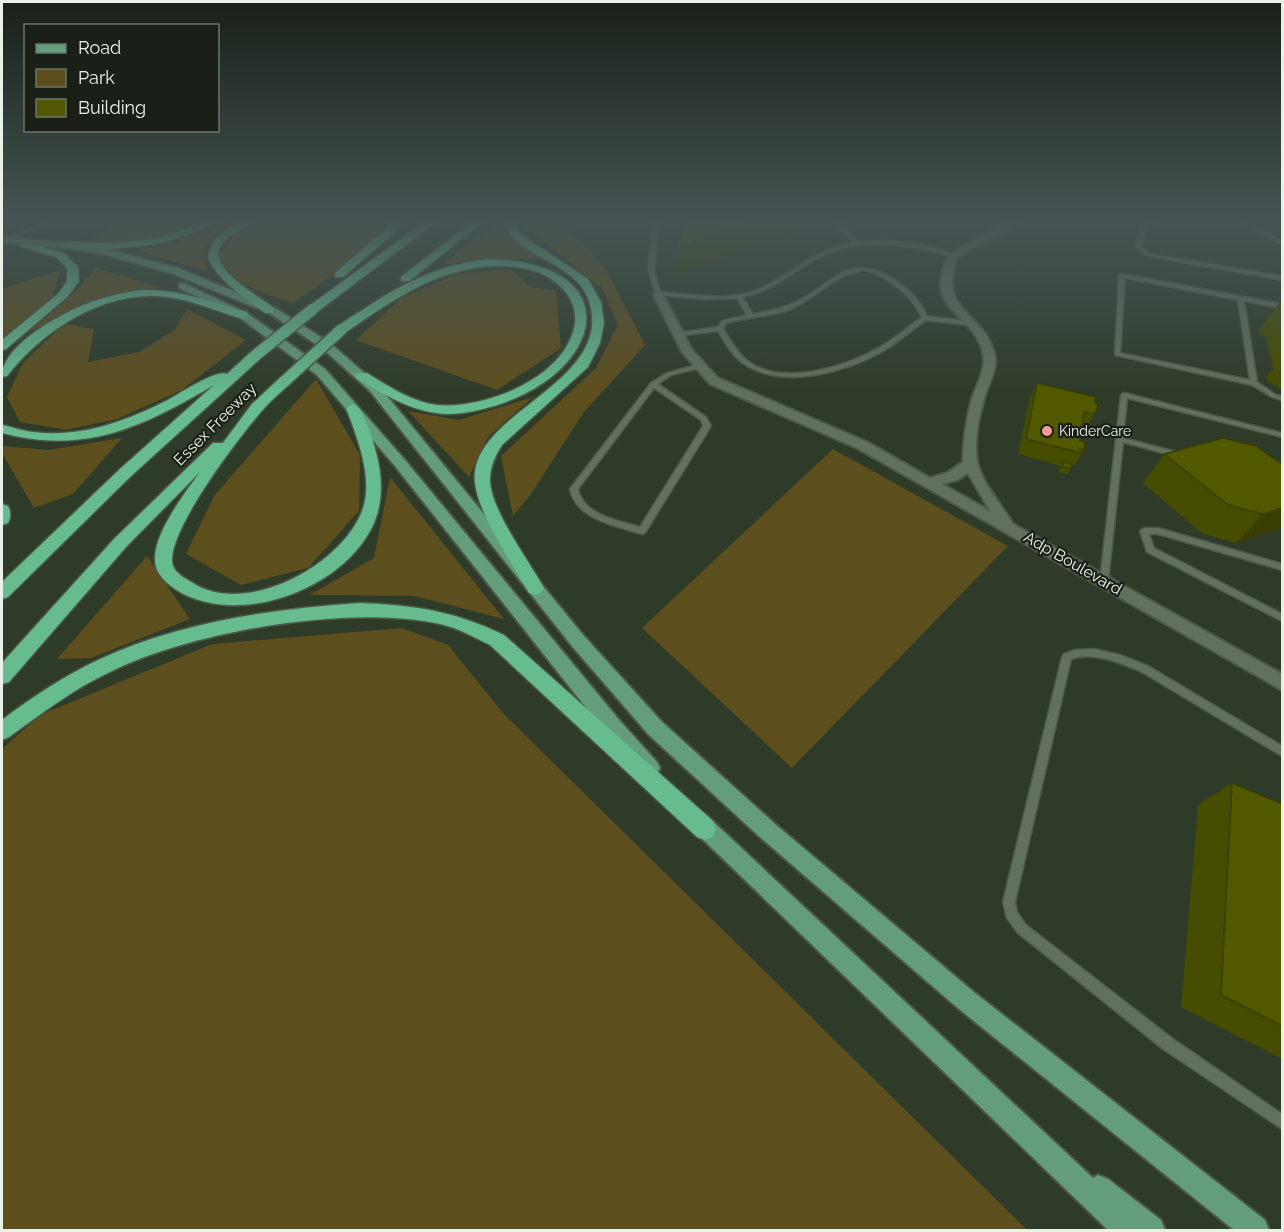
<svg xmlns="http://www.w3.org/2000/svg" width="1284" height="1232" font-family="Raleway,sans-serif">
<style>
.green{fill:#5d4e1e}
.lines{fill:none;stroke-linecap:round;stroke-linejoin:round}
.service-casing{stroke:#4d5849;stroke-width:3}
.minor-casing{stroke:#4d5849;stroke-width:4}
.primary-casing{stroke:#4d5849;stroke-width:4}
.motorway-casing{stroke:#4d5849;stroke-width:3}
.service{fill:#62715d;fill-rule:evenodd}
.minor{fill:#62715d;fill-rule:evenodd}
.primary{fill:#649d7b;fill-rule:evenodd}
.motorway{fill:#66bb8f;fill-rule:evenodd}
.motorway-bridge-casing{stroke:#4d5849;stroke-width:14;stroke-linecap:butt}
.motorway-bridge{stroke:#66bb8f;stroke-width:11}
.wall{fill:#464c00}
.shaded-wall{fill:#393e00}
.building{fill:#515800;stroke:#393e00;stroke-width:1.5}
.poi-dot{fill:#f59c94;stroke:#1a2018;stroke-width:2}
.labels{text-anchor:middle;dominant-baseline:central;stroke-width:4.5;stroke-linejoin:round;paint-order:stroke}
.far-poi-label{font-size:14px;fill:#e9f2e6;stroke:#1a2018;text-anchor:start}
.street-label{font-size:16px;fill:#e9f2e6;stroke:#1a2018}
</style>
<rect width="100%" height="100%" fill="#2e3b29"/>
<path class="green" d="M118,223H203L156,240L131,243L90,241Z
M255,223H385L384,229L336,273L293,303C266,294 231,285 218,257L238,230Z
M495,223H503L506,235L541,259H476L440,266Z
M520,223H569L568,229L605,268L645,345L584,412L531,494L513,516L501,456L596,368L618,325L602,288Z
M224,226L203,249L207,271L135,250L171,245Z
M96,268L162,288L124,293L88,303L29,332L73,294Z
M510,269L530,287L556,290L561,348L497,390L356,340L401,298L457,274Z
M61,270L52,298L2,339V289Z
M187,309L246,340L182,390L117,419L66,430L20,422L7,397L23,363L64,324L94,329L88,362L139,352L175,330Z
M316,379L360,455L359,511L308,568L241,585L186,554L214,496Z
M533,397L488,437L469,477L408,411L459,420Z
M122,438L73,494L34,508L2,453V446L49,450Z
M833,449L1008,546L792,768L642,628Z
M390,477L504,619L414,596L309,595L374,558Z
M147,556L190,619L91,658L57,659Z
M402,628L448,645L503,713L1027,1230H2V749L40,715L212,644Z"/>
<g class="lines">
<defs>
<path id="service" d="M41,223H48L8,241L3,240Z
M653,223H659L654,269L660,292C692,294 727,302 757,290C793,275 812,249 853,243L835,223H841L858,242C883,238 933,244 956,255L953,257C905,244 856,235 811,262C788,276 769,292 742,297L753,314C770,311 786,308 802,299C837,279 850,252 893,279C908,288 920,301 927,316L967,321L970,323L967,325L926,320C912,330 899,341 885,350C847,372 783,390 744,364C732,356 725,342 718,331L675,336L674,335L677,333L718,327L722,321L747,315L737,298L704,299L656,295L648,269ZM865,270C889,277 911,295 922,317C908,327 895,339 880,347C846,367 779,388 745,359C736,351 730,339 723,329L726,323C747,317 770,317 791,309C817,298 836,273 865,270Z
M1149,223H1156L1145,228L1142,247L1150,254L1282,276V280L1146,256L1136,247L1140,227Z
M1240,223H1247L1282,241V244Z
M1122,274L1282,304V308L1244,301L1257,382L1276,395L1282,396V400L1272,397L1252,385L1115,355L1119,276ZM1125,278L1238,300L1250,380L1120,353Z
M697,365L699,366V368L671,375L658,384L706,417L711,426L645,533L642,534C617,526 576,520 570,489L651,383L667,373ZM654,388L701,420L703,426L640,527C619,521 583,515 578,489Z
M1124,393L1282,433V437L1127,398L1123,438L1184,454L1185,456L1181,458L1123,442L1108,581L1104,584L1100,581L1121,395Z
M1144,528H1158L1282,564V570L1158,534H1149L1154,548L1282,614V621L1147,552L1140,531Z
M1094,649L1120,655L1148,666L1282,746V756L1142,672C1120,663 1094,651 1071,659L1015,902L1017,912L1026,925L1173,1039L1282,1114V1129L1163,1049L1018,933L1007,918L1003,902L1062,657L1064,654L1075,650Z"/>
<path id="minor" d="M1007,223H1019L957,257C938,315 980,307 994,352C999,367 989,382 985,396C979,415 974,440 977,460C979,479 1003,507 1013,524L1282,674V690L857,448L710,384L682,352L653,294L658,291L662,292L692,350L718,378L867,442L930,478L947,473L963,462C963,442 966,422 971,402C975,387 987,370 983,353C973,311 919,310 950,253ZM968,473L990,511L942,484L957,480Z"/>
<path id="primary" d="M2,237L72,243L106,249L178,268L277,309L330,343L378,385L584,636L662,722L775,824L975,993L1265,1220L1269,1230H1234L959,1009L761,838L648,734L572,646L370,391L322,348L269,313L171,273L106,255L72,249L2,243Z
M183,283L247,313L325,369L405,460L620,721L657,762L660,768L657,774L650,777L643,774L606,733L395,466L317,375L239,317L179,288V284Z
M698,811L705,814L1093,1178L1098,1175L1108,1179L1161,1220L1165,1230H1108L691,828L688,821L691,814Z"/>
<path id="motorway" d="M204,223H219L160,244L112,249L66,247L61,244L66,241L112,243L159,238Z
M238,223H250C241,232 226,235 220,247C209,269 258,296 273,307V313H265C243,296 220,283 208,258C210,239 222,232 238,223Z
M389,223H399L396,231L343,277H335V273L387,228Z
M423,223H435L317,312H309V306Z
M471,223H482L409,281H401V277Z
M505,223H515L520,234L588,279L601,302L604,323L600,343L588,367L502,445C495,456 490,467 490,480C490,509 529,561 544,588L541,593L535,595L529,593C512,563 479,516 475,483C467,412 616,384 589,301C579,269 537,260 513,239C509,235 507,228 505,223Z
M25,242L64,253L78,267L79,281L67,297L6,349L2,350V340L59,293L67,281V268L56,257L21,247L20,245Z
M488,259C629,262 607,372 494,406C476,411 456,416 436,413C407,409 382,393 357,379L355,376L357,373H367C388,386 412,402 437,405C484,410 568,377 575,323C577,306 568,291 554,281C540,270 520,267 503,266C441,265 395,299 346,332L342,333L336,329C344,320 357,314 367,307C405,282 442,264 488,259Z
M142,290C179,289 212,302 247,312L249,315L243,319C218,312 193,300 167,297C105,289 43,330 7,376L2,377C2,344 64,312 91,302C108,296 125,292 142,290Z
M256,351L261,352L262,355L261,358L130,477L8,597L2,599V582L120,469L214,385C142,427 86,455 2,433V425C12,427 22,431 33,432C80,438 124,422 166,401C178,395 216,369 227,374L251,352Z
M287,375L294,379L292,382C284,389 276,396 268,404C246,427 162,536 173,566C176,574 186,579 193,583C246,618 348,563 364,505C372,474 357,437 346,408L353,404C364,407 374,444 377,456C383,481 383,508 370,531C337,592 234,628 175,589C165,582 156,574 155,561C153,534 185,493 200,472L126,547L9,682L2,684V663L114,539L213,443H223L252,404L282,376Z
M2,504L8,506C11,512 11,517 8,523L2,525Z
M360,603C414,605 454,611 504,635L713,821L716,829L713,837L705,840L697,837L490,645C474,637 458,628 440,624C351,604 194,631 112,671C75,688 42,713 9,737L2,740V720C32,697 64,676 98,660C179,622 272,609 360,603Z"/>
</defs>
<use href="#service" class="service-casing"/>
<use href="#minor" class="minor-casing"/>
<use href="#primary" class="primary-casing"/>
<use href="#motorway" class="motorway-casing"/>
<use href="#service" class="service"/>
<use href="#minor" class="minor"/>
<use href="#primary" class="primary"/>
<use href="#motorway" class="motorway"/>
<defs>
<path id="motorway-bridge" d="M256,355L313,309
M287,379L342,329"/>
</defs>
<use href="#motorway-bridge" class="motorway-bridge-casing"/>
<use href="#motorway-bridge" class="motorway-bridge"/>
</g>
<path class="wall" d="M1255,223H1282V238L1256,226L1257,224Z
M1280,302L1282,303V389L1268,382L1266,377L1273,369L1266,337L1258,333L1259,330Z
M1037,383L1095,414L1086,429L1082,428L1080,441L1084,450L1075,465L1073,464L1068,474L1059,472L1061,466L1018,454L1030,398Z
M1164,454L1282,464V528L1236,543L1203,534L1143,483Z
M1232,783L1282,804V1059L1181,1007L1198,805Z"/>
<path class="shaded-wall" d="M747,223H798L797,230L676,274L677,247Z
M1282,508V528L1236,543L1263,514Z"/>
<path class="building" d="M685,223H747L677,247Z
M1037,383L1096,397L1095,403L1098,404L1095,414L1084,412L1080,441L1085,442L1084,450L1080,449V453L1026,439Z
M1223,438L1256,446L1282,464V508L1263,514L1228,505L1164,454Z
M1063,462L1072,464L1071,469L1062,467Z
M1232,783L1282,804V1026L1221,995Z"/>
<linearGradient id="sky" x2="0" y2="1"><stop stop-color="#192017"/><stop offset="0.56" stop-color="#465554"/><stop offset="1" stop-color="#465554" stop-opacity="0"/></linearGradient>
<rect width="1284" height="395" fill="url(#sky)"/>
<circle class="poi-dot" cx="1047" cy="431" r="6"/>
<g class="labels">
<g class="far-poi-label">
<text x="1059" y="431">KinderCare</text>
</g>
<g class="street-label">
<text transform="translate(215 424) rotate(-45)">Essex Freeway</text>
<text transform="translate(1073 563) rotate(30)">Adp Boulevard</text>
</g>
</g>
<rect width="1284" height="1232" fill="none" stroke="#e9f2e6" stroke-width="6"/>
<rect x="24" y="24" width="195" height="108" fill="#1a2018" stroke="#6d746a" stroke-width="1.5"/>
<rect x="36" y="44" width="30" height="9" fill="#649d7b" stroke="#6d746a" stroke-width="1.5"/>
<text x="78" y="54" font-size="18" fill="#e9f2e6">Road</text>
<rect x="36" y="69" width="30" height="18" fill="#5d4e1e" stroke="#6d746a" stroke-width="1.5"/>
<text x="78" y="84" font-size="18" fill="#e9f2e6">Park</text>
<rect x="36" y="99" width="30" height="18" fill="#515800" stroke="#6d746a" stroke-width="1.5"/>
<text x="78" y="114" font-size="18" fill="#e9f2e6">Building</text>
</svg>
